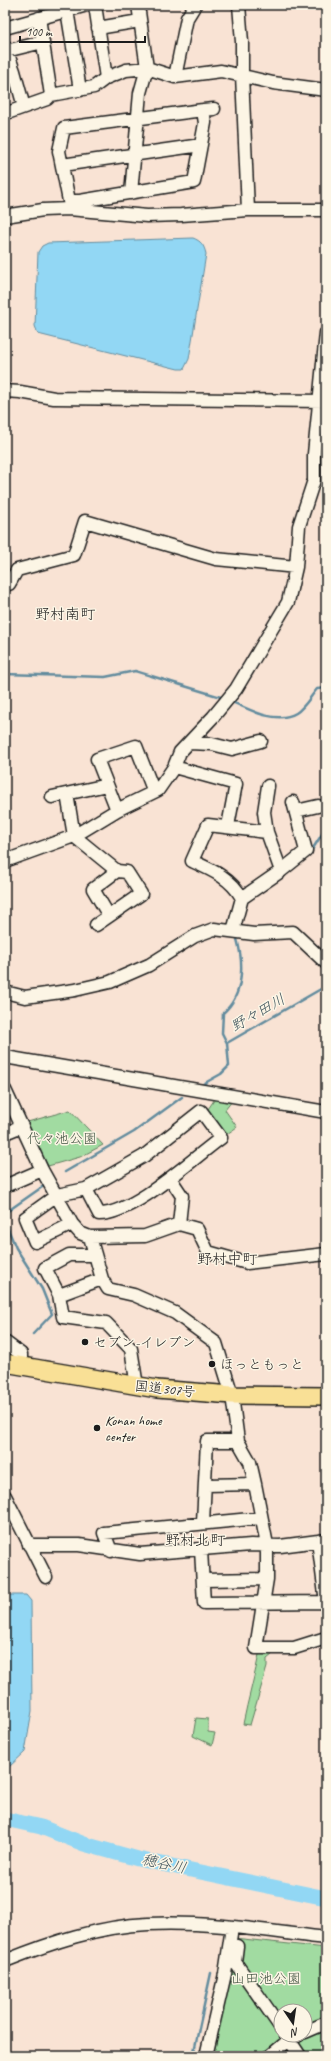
<svg xmlns="http://www.w3.org/2000/svg" width="331" height="2061" font-family="Caveat,'Klee One',sans-serif">
<style>
.green{fill:#a1dba1;stroke:#5e7c5e;fill-rule:evenodd}
.water{fill:#92d7f4;stroke:#638c9e}
.lines{fill:none;stroke-linecap:round;stroke-linejoin:round}
.stream{stroke:#638c9e;stroke-width:2.5}
.river{stroke:#92d7f4;stroke-width:15}
.minor-casing{stroke:#1c1c1c;stroke-width:15}
.highway-casing{stroke:#1c1c1c;stroke-width:20}
.minor{stroke:#fcf5e5;stroke-width:12}
.highway{stroke:#f9e096;stroke-width:17}
.poi-dot{fill:#1c1c1c;stroke:#fcf5e5;stroke-width:1.5}
.labels{text-anchor:middle;dominant-baseline:central;stroke-width:3;stroke-linejoin:round;paint-order:stroke}
.park-label{font-size:14px;fill:#454;stroke:#fcf5e5}
.poi-label{font-size:14px;fill:#1c1c1c;stroke:#fcf5e5;text-anchor:start}
.street-label{font-size:14px;fill:#1c1c1c;stroke:#fcf5e5}
.neighbourhood-label{font-size:15px;fill:#1c1c1c;stroke:#fcf5e5}
.water-label{font-size:15px;font-style:italic;fill:#3f545d;stroke:#fcf5e5}
</style>
<rect width="100%" height="100%" fill="#f9e3d4"/>
<filter id="ink" filterUnits="userSpaceOnUse"><feTurbulence type="fractalNoise" baseFrequency=".025" numOctaves="2"/><feDisplacementMap in="SourceGraphic" scale="8" xChannelSelector="R" yChannelSelector="G"/><feConvolveMatrix kernelMatrix="1 2 1 2 8 2 1 2 1" color-interpolation-filters="sRGB"/></filter>
<g filter="url(#ink)">
<path class="green" d="M217,1096L232,1101L225,1110L237,1127L224,1136L206,1112Z
M70,1110L103,1145L80,1157L48,1166L24,1123Z
M260,1650L273,1651L272,1655L267,1659V1667L250,1725L243,1724C248,1699 255,1675 260,1650Z
M196,1718L208,1719V1732L215,1733L212,1745L193,1736Z
M234,1938L326,1948V2056H210ZM281,2011H305V2035H281Z"/>
<path class="water" d="M193,238C201,241 204,245 206,254L189,359L184,369H178L38,334L35,326L38,252L42,246L48,243Z
M5,1595H26L31,1601L32,1711L25,1752L9,1767H5Z"/>
<g class="lines">
<path class="stream" d="M5,674L105,677L135,671L224,698
M230,701C248,709 276,725 296,713C304,708 311,696 317,689L326,688
M310,853L326,828
M227,1043L326,986
M203,1084L221,1074L229,1066L227,1043L222,1033L223,1013C244,995 244,964 237,939
M65,1172L134,1132L182,1097
M5,1213L45,1185
M5,1222L16,1248L42,1289L52,1314L33,1334
M193,2056L211,1973"/>
<path class="river" d="M5,1819L41,1827L84,1844L138,1859L326,1898"/>
<defs>
<path id="minor" d="M95,5L106,78
M138,5L147,68L175,77L221,71L273,83L326,90
M239,5L242,42V75L248,210
M67,10L80,90
M39,18L51,95
M5,28L87,5
M98,28L140,21
M5,46L14,71L24,107
M6,51L43,42
M175,77L187,18L195,5
M203,110L205,123L194,182L80,201H69L59,151L64,128L203,110L214,109
M10,112L47,99L51,95L94,87L106,78L126,70L147,68L140,93L131,193
M62,165L201,145
M5,216L43,210L69,209L147,216L181,215L248,210H326
M5,391L20,392L54,398L325,401
M5,585L9,584L17,570L74,555L85,521L216,559L296,567
M189,743L212,744L232,749L261,741
M174,767L236,784L228,826
M268,786L264,812L267,832L281,871
M67,794L74,836L117,871L127,872L141,894L96,925
M52,797L107,785
M117,810L97,759L136,746L154,792
M296,811L318,806
M5,861L74,836L117,810L158,790L174,767L180,752L213,717L236,689L288,602L296,567L299,526L314,480V454L326,333
M242,898L281,871L306,851L293,802
M109,916L93,889L117,871
M233,931L242,898C231,878 212,870 192,861L208,825L267,832
M5,992L25,997L75,990L110,982L149,965L195,936L214,929L254,934L293,932L326,963
M5,1057L326,1112
M5,1090L42,1170L72,1224L80,1233L90,1237L102,1279L108,1289L134,1295L175,1313L216,1343L232,1395L238,1441L250,1462L255,1484L267,1545V1579L256,1648H294L326,1638
M5,1133L22,1126
M170,1178L182,1196L179,1224
M5,1186L42,1170
M72,1224L35,1242L25,1218L57,1195L86,1189L144,1156L201,1111L221,1138C192,1159 134,1214 99,1214L86,1189
M90,1237L145,1236L179,1224L197,1229L208,1252L247,1263L326,1254
M102,1279L59,1295L63,1317L106,1323L131,1349L137,1386
M59,1295L45,1268L69,1255H94
M5,1342L21,1354V1366
M206,1485L255,1484
M5,1496L46,1577
M203,1522L207,1441H238
M318,1541L326,1602
M29,1545H79L140,1554L251,1545L280,1546L326,1540
M201,1550L204,1603L325,1602L326,1605
M111,1551L104,1533L261,1518
M204,1580L267,1579
M237,1946L235,1962L281,2028
M5,1961C50,1943 99,1926 148,1924C207,1921 267,1931 326,1938
M305,2032L326,2023
M286,2035L300,2056
M206,2056L225,1974L232,1927
M270,2056L289,2040L299,2035"/>
<path id="highway" d="M5,1363L157,1389L232,1395L326,1396"/>
</defs>
<use href="#minor" class="minor-casing"/>
<use href="#highway" class="highway-casing"/>
<use href="#minor" class="minor"/>
<use href="#highway" class="highway"/>
</g>
</g>
<g class="poi-dot">
<circle cx="85" cy="1342" r="4"/>
<circle cx="212" cy="1364" r="4"/>
<circle cx="97" cy="1428" r="4"/>
</g>
<g class="labels">
<g class="park-label">
<text x="62" y="1138">代々池公園</text>
<text x="266" y="1978">山田池公園</text>
</g>
<g class="poi-label">
<text x="93" y="1342">セブン-イレブン</text>
<text x="220" y="1364">ほっともっと</text>
<text x="105" y="1420">Konan home<tspan x="105" dy="16">center</tspan></text>
</g>
<g class="street-label">
<text transform="translate(165 1389) rotate(6)">国道307号</text>
</g>
<g class="neighbourhood-label">
<text x="65" y="614">野村南町</text>
<text x="227" y="1259">野村中町</text>
<text x="195" y="1540">野村北町</text>
</g>
<g class="water-label">
<text transform="translate(258 1013) rotate(-30)">野々田川</text>
<text transform="translate(164 1864) rotate(12)">穂谷川</text>
</g>
</g>
<rect width="331" height="2061" fill="none" stroke="#fcf5e5" stroke-width="20"/>
<rect x="10" y="10" width="311" height="2041" fill="none" stroke="#1c1c1c" stroke-width="1.5" filter="url(#ink)"/>
<g transform="translate(293 2023) rotate(167)"><circle r="19" fill="#fcf5e5" stroke="#a29e95"/>
<path d="M0-3L7 15L0 10L-7 15Z" fill="#1c1c1c"/>
<text y="-6" font-size="11" font-weight="bold" text-anchor="middle" fill="#1c1c1c">N</text>
</g>
<path d="M20 36v6h125v-6" fill="none" stroke="#1c1c1c" stroke-width="2"/>
<text x="26" y="36" font-size="12" fill="#1c1c1c" stroke="#fcf5e5" stroke-width="3" paint-order="stroke">100 m</text>
</svg>
